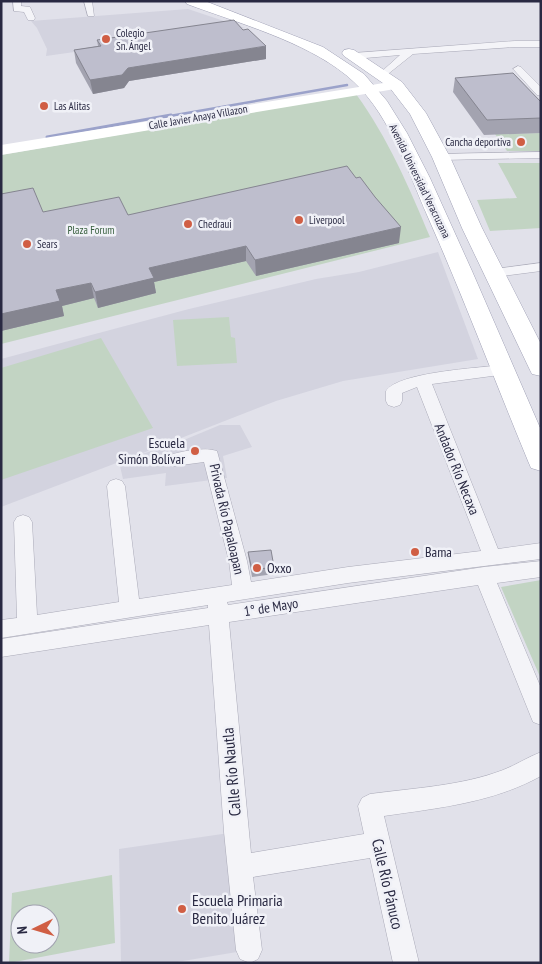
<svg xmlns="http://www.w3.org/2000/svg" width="542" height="964" font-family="'PT Sans Narrow',sans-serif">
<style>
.built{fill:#d3d3df}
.green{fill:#c2d4c3;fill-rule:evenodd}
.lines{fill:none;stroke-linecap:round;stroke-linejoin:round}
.stream-far1{stroke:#9ba2ca;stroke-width:2.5}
.stream{stroke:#9ba2ca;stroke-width:3}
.street-casing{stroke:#aaaab8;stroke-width:1}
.primary-casing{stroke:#a0a1b6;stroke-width:1}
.street{fill:#f4f4f8;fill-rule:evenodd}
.secondary{fill:#fff;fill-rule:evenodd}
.primary{fill:#fff;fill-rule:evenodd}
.wall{fill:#a3a3b0}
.shaded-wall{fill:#858590}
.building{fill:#bebecd;stroke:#858590}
.poi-dot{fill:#d05e44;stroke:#f0f1f7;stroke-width:2}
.labels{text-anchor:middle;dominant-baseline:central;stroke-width:5;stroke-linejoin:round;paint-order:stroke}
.far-poi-label{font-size:11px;fill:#292942;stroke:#f0f1f7;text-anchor:start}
.far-street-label{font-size:11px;fill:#292942;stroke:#f0f1f7}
.far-park-label{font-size:11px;fill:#365e3c;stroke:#f0f1f7}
.poi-label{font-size:14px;fill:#292942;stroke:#f0f1f7;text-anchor:start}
.street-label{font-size:14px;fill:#292942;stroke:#f0f1f7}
.near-street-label{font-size:16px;fill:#292942;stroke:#f0f1f7}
.near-poi-label{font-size:16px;fill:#292942;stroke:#f0f1f7;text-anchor:start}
</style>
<rect width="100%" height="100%" fill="#e1e1ea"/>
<path class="built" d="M188,9L245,28L46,56L47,49L37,28L31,21Z
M438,252L478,359L343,381L276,401L130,458L179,442L220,425H240L252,447L223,456L227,478L165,486L166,473L123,479L119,462L1,507V359L189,309L316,279L359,272Z
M236,832L249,950L171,963H121L119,849Z"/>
<path class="green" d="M356,94C388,138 409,187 430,237L1,344V155Z
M541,133V151H507L495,134Z
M498,163H541V228L490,231L477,200L517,198Z
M229,317L231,337L235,338L237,363L177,366L173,320Z
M101,338L153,428L1,480V368Z
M541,580V679L501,587Z
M112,875L115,943L9,963L12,893ZM20,914H50V944H20Z"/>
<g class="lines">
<path class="stream-far1" d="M164,117L347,85"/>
<path class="stream" d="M47,137L171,115"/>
<defs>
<path id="street" d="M13,1H21V6L30,7L35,18L34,20H28L24,12L14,11Z
M84,1H92L94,16H88Z
M515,41H541V47H515L413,54L383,78L378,75L380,73L400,55L354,59L349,56L354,53Z
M518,66L521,67L541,87V96L537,95L515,71L513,69Z
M541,152V158L441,160L435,157L441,154Z
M541,263V271L495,277L488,273L495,269Z
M502,365L507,366L510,370L507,374L432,384L498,549L541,543V559L348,583L227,602L228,605L484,567L541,561V577L497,583L541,688V725L533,722L478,585L229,622L251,853L364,834L358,806L362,798L370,794C414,788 461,786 503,770C516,765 528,757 541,752V776C492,803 438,808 384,816L419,963H393L370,858L253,877L262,950L258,959L250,963L240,959L236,950L224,832L209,625L1,657V639L208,608V605L1,638V620L17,618L14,522L17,517L23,515L29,517L32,522L37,615L119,602L107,486L110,481L116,479L122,481L125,486L139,599L232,585L229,561L204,462L174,466L168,464L165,460L168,456C181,451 204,447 217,451L247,561L251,582L348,567L481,551L417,387L402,393V401L400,405L394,407L388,405L386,401V391C398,372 479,368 502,365Z"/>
<path id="primary" d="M185,1H205L323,47L364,74L387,101L407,133L430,178L472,271L541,430V471L531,468L528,461C494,379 463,296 427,215C406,167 388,109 346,75C304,41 238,23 187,4Z
M349,49L354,50L402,82L426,113L450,157L482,228L541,344V376L532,374L529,368L462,228L432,157L410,114L390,88L344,56L342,53L344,50Z"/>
</defs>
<use href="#street" class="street-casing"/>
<use href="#primary" class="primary-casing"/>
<use href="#street" class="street"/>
<path class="secondary" d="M396,81L401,82L403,85L401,88L1,155V145Z"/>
<use href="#primary" class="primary"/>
</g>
<path class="wall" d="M97,40L266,59L129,81L124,88L93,94L76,63L74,50L98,46Z
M455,78L541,102V133L484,135L453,92Z
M356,178L399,243L256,276L246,261L154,282L156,293L98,308L94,298L62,306L64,316L1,331L43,212L128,215Z
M248,552L274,567V574L252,577L249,560Z"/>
<path class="shaded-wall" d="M266,46V59L129,81L124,88L93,94L90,80L128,68Z
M401,227L399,243L256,276L255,260Z
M246,246V261L154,282L156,293L98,308L95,292L149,268Z
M91,283L94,298L62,306L64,316L1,331V314L56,290Z"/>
<path class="building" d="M234,20L243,30L248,29L266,46L128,68L122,75L90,80L74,50L101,46L97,40Z
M513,73L541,102V118L487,120L455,78Z
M347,166L356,178L360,177L375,197L401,227L255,260L246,246L149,268L154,278L95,292L91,283L56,290L60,301L1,314V194L33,188L43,212L119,197L128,215Z
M271,550L274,567L252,570L248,552Z"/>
<g class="poi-dot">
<circle cx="106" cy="39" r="5"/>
<circle cx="44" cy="106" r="5"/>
<circle cx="521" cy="142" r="5"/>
<circle cx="299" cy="220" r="5"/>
<circle cx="188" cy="224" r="5"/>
<circle cx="27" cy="244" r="5"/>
<circle cx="195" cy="451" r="5"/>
<circle cx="415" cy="552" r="5"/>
<circle cx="257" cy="568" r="5"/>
<circle cx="182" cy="909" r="5"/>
</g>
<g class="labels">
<g class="far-poi-label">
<text x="116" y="33">Colegio<tspan x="116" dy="13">Sn. Ángel</tspan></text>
<text x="54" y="106">Las Alitas</text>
<text x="511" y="142" text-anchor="end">Cancha deportiva</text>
<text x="309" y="220">Liverpool</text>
<text x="198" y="224">Chedraui</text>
<text x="37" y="244">Sears</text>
</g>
<g class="far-street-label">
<text transform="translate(198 117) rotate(-10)">Calle Javier Anaya Villazon</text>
<text transform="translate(420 181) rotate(64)">Avenida Universidad Veracruzana</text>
</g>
<g class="far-park-label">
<text x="91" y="230">Plaza Forum</text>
</g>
<g class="poi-label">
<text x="185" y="443" text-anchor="end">Escuela<tspan x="185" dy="16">Simón Bolívar</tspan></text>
<text x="425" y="552">Bama</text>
<text x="267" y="568">Oxxo</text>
</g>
<g class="street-label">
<text transform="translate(457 469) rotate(68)">Andador Río Necaxa</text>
<text transform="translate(227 519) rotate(77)">Privada Río Papaloapan</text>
<text transform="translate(271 607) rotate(-9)">1° de Mayo</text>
</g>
<g class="near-street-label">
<text transform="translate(231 772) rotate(-95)">Calle Río Nautla</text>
<text transform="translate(388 884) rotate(77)">Calle Río Pánuco</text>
</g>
<g class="near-poi-label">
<text x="192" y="900">Escuela Primaria<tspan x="192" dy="18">Benito Juárez</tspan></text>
</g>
</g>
<rect width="542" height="964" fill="none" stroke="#292942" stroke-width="5"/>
<g transform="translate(35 929) rotate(265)"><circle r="24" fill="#f0f1f7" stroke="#a0a1af"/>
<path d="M0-4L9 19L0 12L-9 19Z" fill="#d05e44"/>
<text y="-8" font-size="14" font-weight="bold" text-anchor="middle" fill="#292942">N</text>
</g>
</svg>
